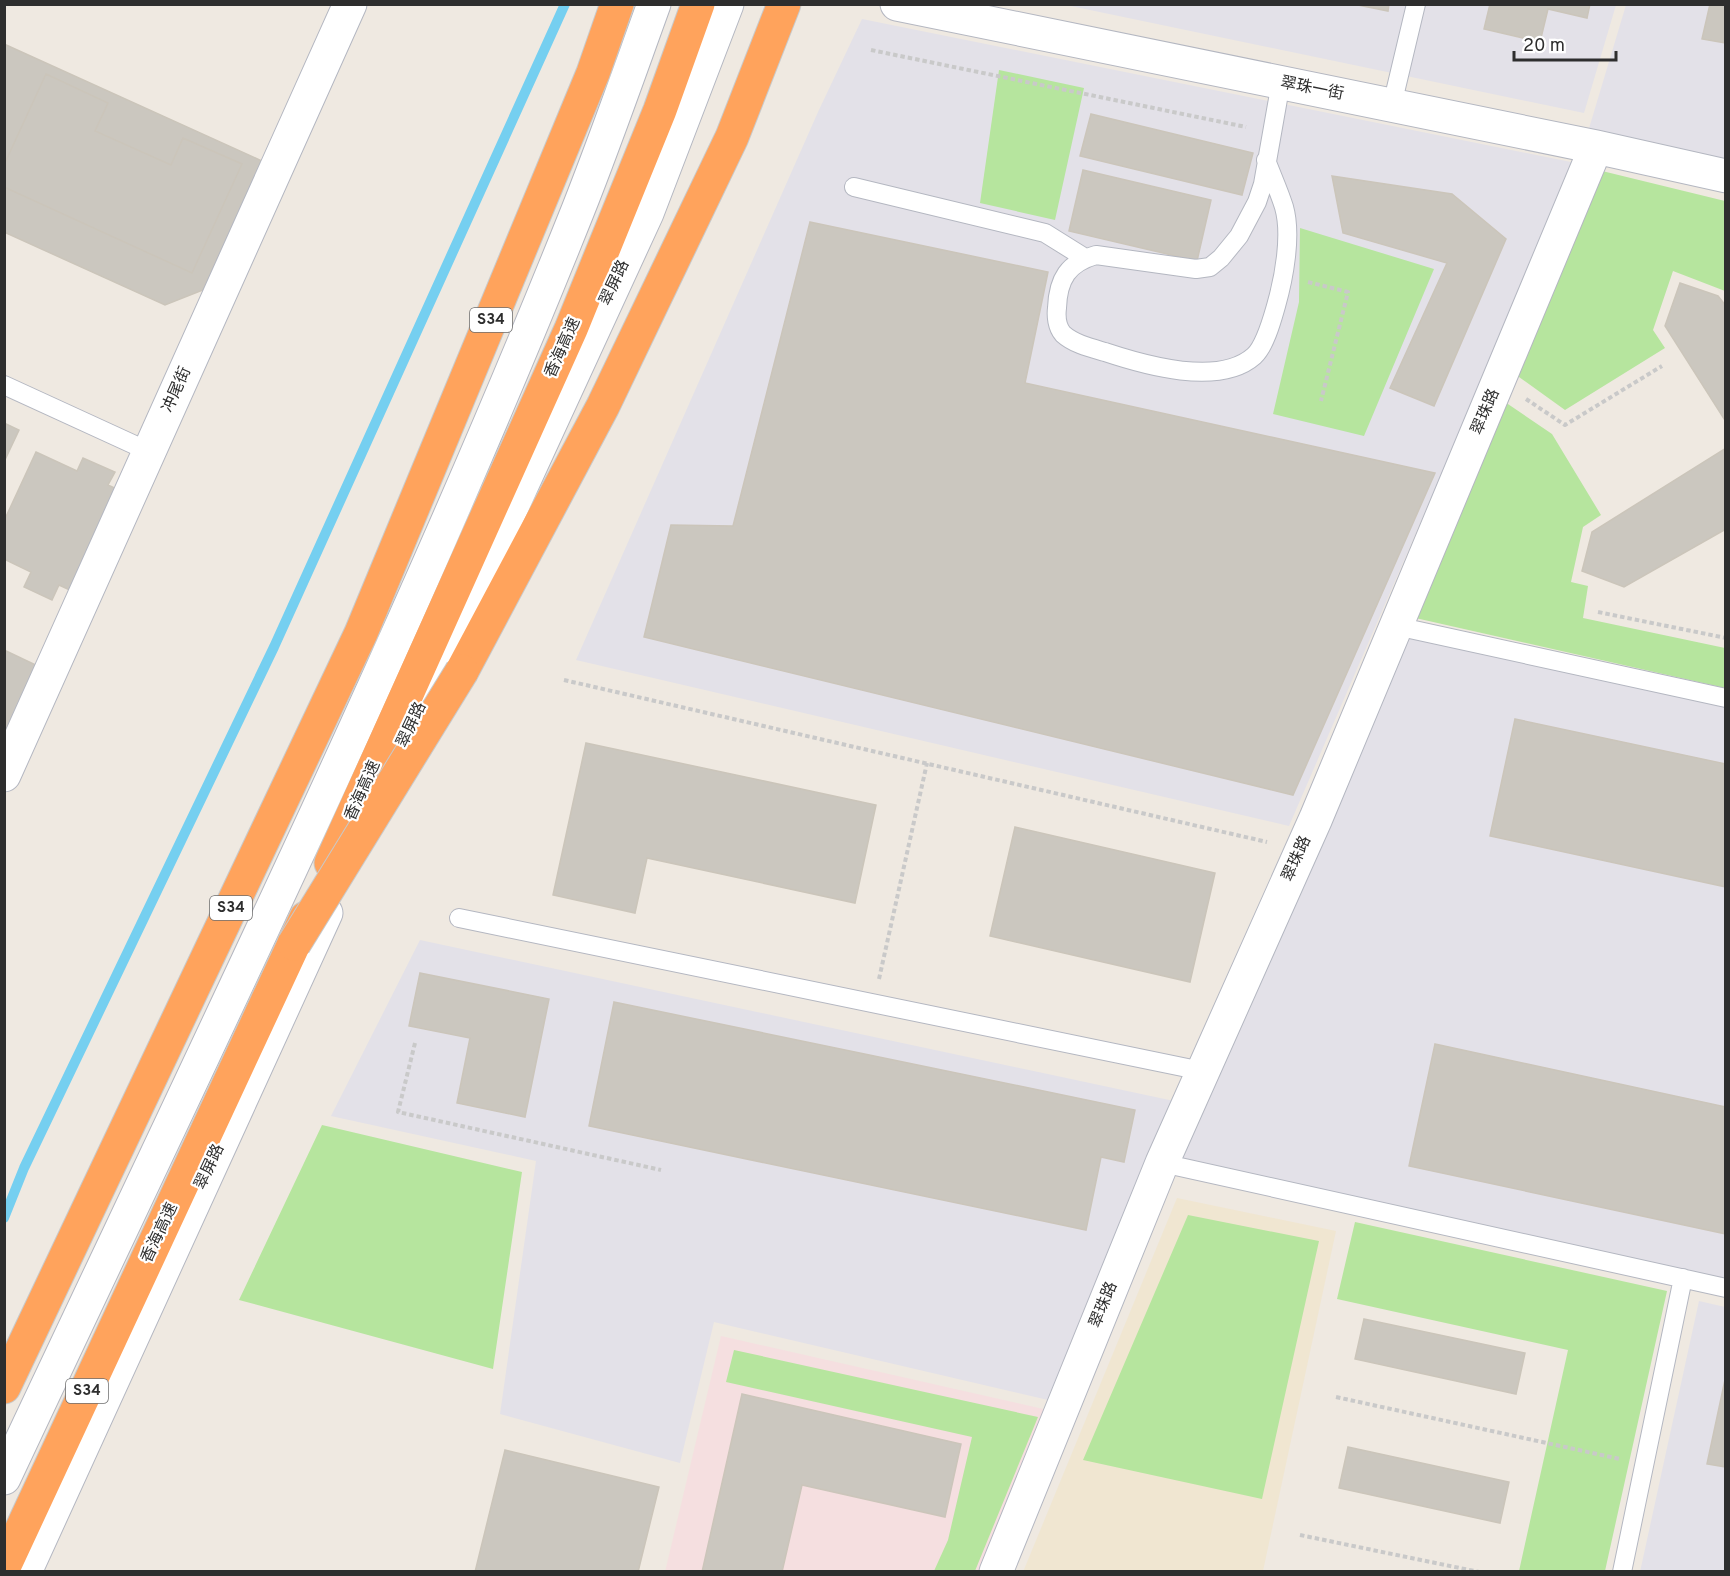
<svg xmlns="http://www.w3.org/2000/svg" width="1730" height="1576" font-family="Overpass,'Noto Sans SC',sans-serif">
<style>
.industrial{fill:#e3e1e8}
.education{fill:#f0e6d1}
.medical{fill:#f5dfe0}
.green{fill:#b6e59e}
.lines{fill:none;stroke-linecap:round;stroke-linejoin:round}
.stream{stroke:#75cff0;stroke-width:10}
.building{fill:#cbc7bf;stroke:#cbc5ba;stroke-width:1.5}
.service-casing{stroke:#b4b7c1;stroke-width:20}
.minor-casing{stroke:#b4b7c1;stroke-width:35}
.secondary-casing{stroke:#b4b7c1;stroke-width:35}
.motorway-casing{stroke:#c9c9c9;stroke-width:35}
.path{stroke:#c9c9c9;stroke-width:4;stroke-dasharray:4.5 3;stroke-linecap:butt}
.service{stroke:#fff;stroke-width:18}
.minor{stroke:#fff;stroke-width:33}
.secondary{stroke:#fff;stroke-width:33}
.motorway{stroke:#ffa35c;stroke-width:33}
.motorway-bridge-casing{stroke:#c9c9c9;stroke-width:35;stroke-linecap:butt}
.motorway-bridge{stroke:#ffa35c;stroke-width:33}
.labels{text-anchor:middle;dominant-baseline:central;stroke-width:4.5;stroke-linejoin:round;paint-order:stroke}
.shield{fill:#fff;stroke:#6d6d6d;stroke-width:1.5}
.shield-label{font-size:15px;font-weight:bold;fill:#2e2e2e}
.street-label{font-size:16px;fill:#2e2e2e;stroke:#fff}
</style>
<rect width="100%" height="100%" fill="#efe9e1"/>
<path class="industrial" d="M1066,5H1616L1584,113Z
M1626,5H1725V166L1587,135Z
M862,19L1576,163L1289,826L576,660L818,112Z
M1397,628L1725,700V1287L1163,1162Z
M420,940L1174,1101L1048,1400L714,1322L680,1463L500,1414L536,1161L331,1116Z
M1699,1301L1725,1307V1571L1640,1572Z"/>
<path class="education" d="M1177,1198L1336,1231L1263,1571L1023,1572Z"/>
<path class="medical" d="M721,1336L1052,1411L985,1571L665,1572Z"/>
<path class="green" d="M999,70L1084,88L1055,220L980,203Z
M1598,170L1725,201V291L1673,271L1653,330L1665,348L1565,410L1512,372Z
M1300,228L1434,269L1364,436L1273,414L1299,302Z
M1502,400L1552,434L1601,515L1583,527L1571,582L1588,586L1583,618L1725,648V688L1411,617Z
M322,1125L522,1172L493,1369L239,1300Z
M1188,1215L1319,1241L1262,1499L1083,1460Z
M1355,1222L1667,1291L1605,1571H1519L1568,1350L1337,1299Z
M734,1350L1038,1417L975,1571H934L948,1540L972,1437L726,1382Z"/>
<g class="lines">
<path class="stream" d="M4,1218L24,1168L274,647L565,4"/>
</g>
<path class="building" d="M1353,4H1389L1388,11Z
M1490,4H1590L1587,18L1548,9L1540,42L1484,29Z
M1710,4H1726V43L1702,39Z
M4,44L262,161L203,290L165,305L4,232Z
M46,74L108,103L95,131L171,165L183,138L242,164L192,273L4,187V165Z
M1091,114L1253,153L1242,195L1080,156Z
M1083,170L1211,200L1197,261L1069,231Z
M1332,176L1452,194L1506,239L1434,406L1390,388L1447,263L1343,233Z
M810,222L1048,272L1025,383L1435,473L1293,795L644,637L671,525L733,526Z
M1680,283L1718,296L1726,306V422L1665,326Z
M4,423L19,430L4,462Z
M1726,448V529L1624,587L1582,571L1592,532Z
M36,452L77,471L83,458L115,472L108,485L119,490L72,591L59,585L52,600L24,587L31,572L4,559V521Z
M4,650L38,666L4,739Z
M1515,719L1726,764V887L1490,836Z
M586,743L876,805L855,903L647,858L635,913L553,895Z
M1015,827L1215,873L1190,982L990,936Z
M420,973L549,999L525,1117L457,1103L470,1038L409,1026Z
M614,1002L1135,1110L1124,1162L1101,1157L1086,1230L589,1126Z
M1435,1044L1726,1107V1234L1409,1166Z
M1364,1319L1525,1353L1516,1394L1355,1359Z
M1726,1375V1467L1707,1464Z
M742,1394L961,1444L945,1517L802,1485L782,1572H702Z
M1348,1447L1509,1482L1500,1523L1339,1488Z
M505,1450L659,1487L638,1572H475Z"/>
<g class="lines">
<defs>
<path id="service" d="M1392,105L1416,4
M1266,160C1272,176 1279,191 1284,207C1292,235 1284,278 1276,306C1272,320 1265,346 1254,356C1219,387 1144,365 1105,352C1091,348 1074,344 1063,334C1057,327 1056,316 1057,308C1058,279 1068,263 1096,255L1196,269L1210,267L1221,258L1239,236L1257,202L1263,184L1281,82
M854,187L1045,233L1085,258
M4,385L150,452
M1396,626L1726,698
M459,918L1202,1071
M1162,1163L1726,1288
M1622,1572L1683,1278"/>
<path id="minor" d="M897,4L1596,147L1726,176
M4,775L350,4
M996,1572L1162,1163L1316,818L1596,147"/>
<path id="secondary" d="M401,748L647,213L727,4
M4,1478C201,1058 406,641 578,210C605,142 629,73 654,4
M25,1572L326,913"/>
<path id="motorway" d="M462,671L603,406L732,137L784,4
M331,863L571,329L660,110L698,4
M4,1387L361,633L593,73L617,4
M4,1567L306,918"/>
</defs>
<use href="#service" class="service-casing"/>
<use href="#minor" class="minor-casing"/>
<use href="#secondary" class="secondary-casing"/>
<use href="#motorway" class="motorway-casing"/>
<path class="path" d="M871,50L1246,127
M1308,282L1348,292L1321,401
M1526,399L1565,425L1662,366
M1598,612L1726,638
M564,680L1267,842
M879,979L927,763
M415,1043L398,1112L661,1170
M1336,1397L1620,1459
M1300,1535L1479,1572"/>
<use href="#service" class="service"/>
<use href="#minor" class="minor"/>
<use href="#secondary" class="secondary"/>
<use href="#motorway" class="motorway"/>
<defs>
<path id="motorway-bridge" d="M294,944L462,671"/>
</defs>
<use href="#motorway-bridge" class="motorway-bridge-casing"/>
<use href="#motorway-bridge" class="motorway-bridge"/>
</g>
<g class="labels">
<g class="shield">
<rect x="470" y="308" width="42" height="24" rx="4.5"/>
<rect x="210" y="896" width="42" height="24" rx="4.5"/>
<rect x="66" y="1379" width="42" height="24" rx="4.5"/>
</g>
<g class="shield-label">
<text x="491" y="320">S34</text>
<text x="231" y="908">S34</text>
<text x="87" y="1391">S34</text>
</g>
<g class="street-label">
<text transform="translate(1312 89) rotate(11)">翠珠一街</text>
<text transform="translate(615 283) rotate(-65)">翠屏路</text>
<text transform="translate(563 348) rotate(-66)">香海高速</text>
<text transform="translate(177 390) rotate(-66)">冲尾街</text>
<text transform="translate(1486 412) rotate(-67)">翠珠路</text>
<text transform="translate(412 725) rotate(-65)">翠屏路</text>
<text transform="translate(363 791) rotate(-66)">香海高速</text>
<text transform="translate(1297 859) rotate(-66)">翠珠路</text>
<text transform="translate(210 1167) rotate(-65)">翠屏路</text>
<text transform="translate(160 1233) rotate(-65)">香海高速</text>
<text transform="translate(1104 1305) rotate(-68)">翠珠路</text>
</g>
</g>
<rect width="1730" height="1576" fill="none" stroke="#2e2e2e" stroke-width="12"/>
<path d="M1514 51v9h102v-9" fill="none" stroke="#2e2e2e" stroke-width="3"/>
<text x="1523" y="51" font-size="18" fill="#2e2e2e" stroke="#ffffff" stroke-width="4.5" paint-order="stroke">20 m</text>
</svg>
